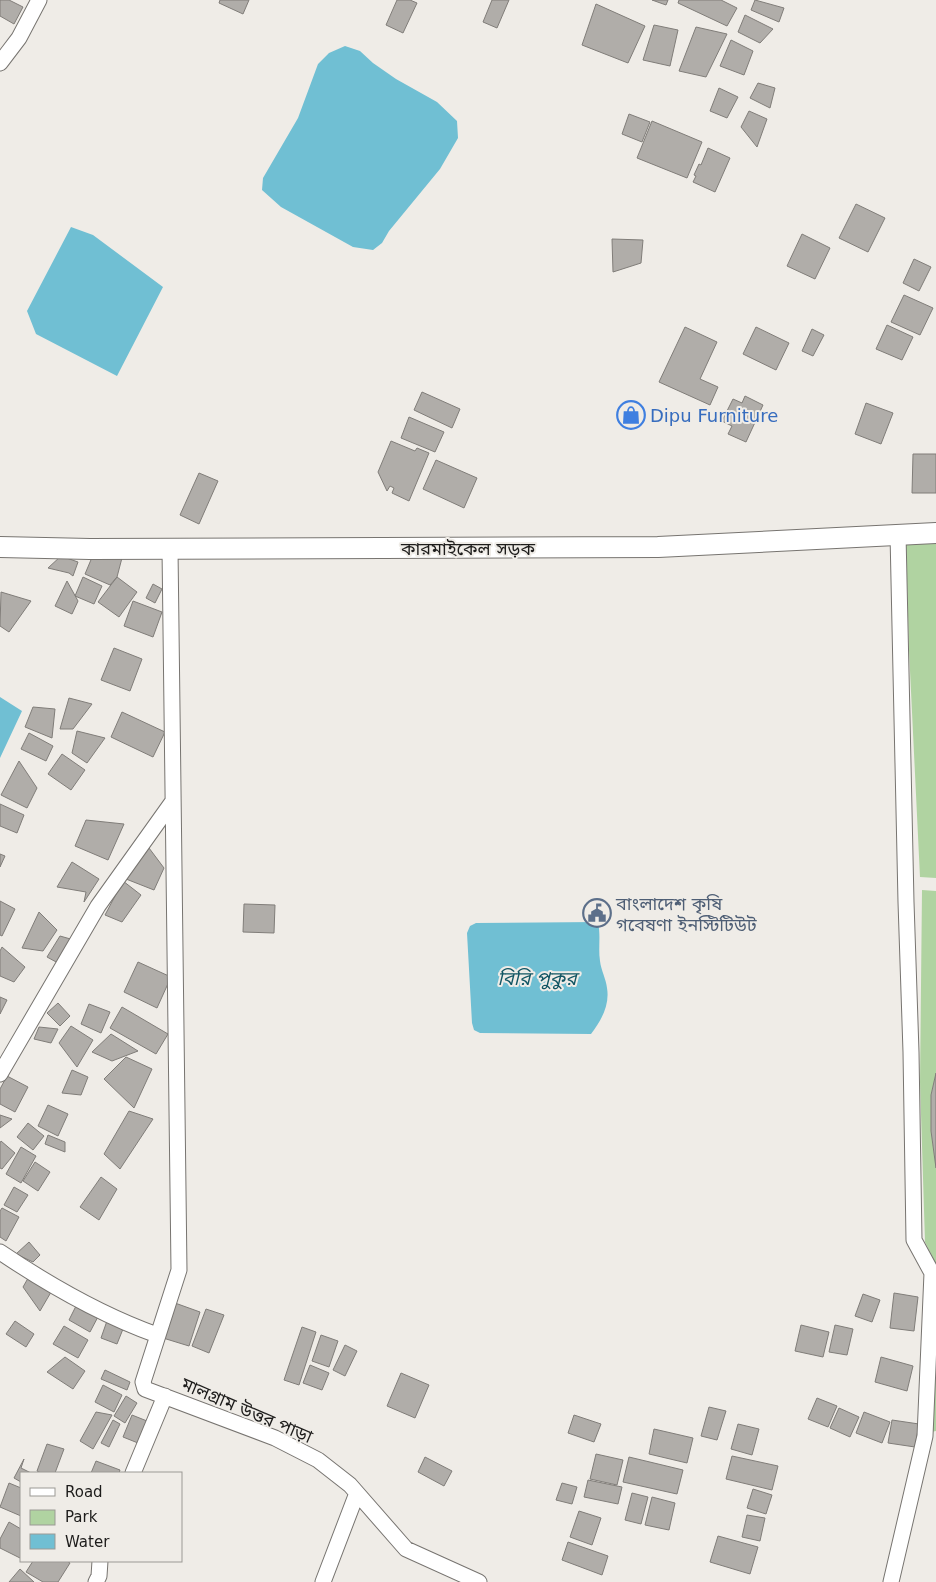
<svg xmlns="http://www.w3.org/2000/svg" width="936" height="1582" font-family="'DejaVu Sans','Noto Sans Bengali',sans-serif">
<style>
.green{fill:#b0d3a1}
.water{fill:#70bfd3}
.building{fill:#b0ada9;stroke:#807d79}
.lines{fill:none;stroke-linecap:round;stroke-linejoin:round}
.minor-casing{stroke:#777470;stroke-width:17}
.tertiary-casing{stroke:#777470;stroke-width:22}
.minor{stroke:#fff;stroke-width:15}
.tertiary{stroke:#fff;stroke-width:20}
.labels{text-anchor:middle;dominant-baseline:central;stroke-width:4;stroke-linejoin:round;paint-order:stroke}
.shop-label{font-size:18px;fill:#366cbe;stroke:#efece7;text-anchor:start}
.street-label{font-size:18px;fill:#1d1c1b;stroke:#efece7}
.service-label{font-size:18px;fill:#4e5e75;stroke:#efece7;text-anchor:start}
.water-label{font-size:19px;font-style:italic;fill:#115563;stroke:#efece7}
</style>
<rect width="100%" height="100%" fill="#efece7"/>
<path class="green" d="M906,544H936V878L920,877L909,650Z
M922,890L936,891V1073L931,1095V1131L936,1168V1264L925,1242L920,1082Z
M936,1334V1431L931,1432Z"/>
<path class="water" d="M345,46L360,51L373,63L396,79L437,102L457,121L458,138L440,169L389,231L382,243L373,250L353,247L281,207L262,190L263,178L298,118L318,64L329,53Z
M71,227L93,235L163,287L117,376L36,334L27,311Z
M0,697L22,711L0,758Z
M598,922C601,936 598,948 600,961C601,970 606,979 607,988C610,1005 601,1021 591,1034L480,1033L474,1030L472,1023L467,933L470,926L476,923Z"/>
<path class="building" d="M0,0H9L23,7L14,24L0,16Z
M220,0H249L243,14L219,3Z
M397,0H410L417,3L403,33L386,25Z
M492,0H509L497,28L483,22Z
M652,0H668L666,5Z
M679,0H721L737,8L727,26L678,3Z
M755,0L784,8L779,22L751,10Z
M596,4L645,26L628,63L582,45Z
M745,15L773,29L760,43L738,32Z
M654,25L678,30L670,66L643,60Z
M696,27L727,34L706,77L679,71Z
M731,40L753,51L744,75L720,66Z
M758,83L775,88L770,108L750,98Z
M719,88L738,97L727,118L710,111Z
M749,111L767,119L757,147L741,127Z
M629,114L650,122L642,142L622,134Z
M652,121L702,142L687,178L637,158Z
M708,148L730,158L715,192L693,182L696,176L694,175L699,164L701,165Z
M856,204L885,218L868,252L839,238Z
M802,234L830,248L815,279L787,266Z
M612,239L643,240L641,263L613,272Z
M914,259L931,267L919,291L903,283Z
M904,295L933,308L920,335L891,322Z
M887,325L913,337L902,360L876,349Z
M685,327L717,342L700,379L718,387L710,405L659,382Z
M756,327L789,343L776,370L743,354Z
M812,329L824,335L813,356L802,351Z
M422,392L460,409L452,428L414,410Z
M745,396L763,405L746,442L728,434L732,426L722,421L733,399L742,403Z
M866,403L893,413L881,444L855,434Z
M409,417L444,432L435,452L401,438Z
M391,441L415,451L417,448L429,453L409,501L392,493L394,488L390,486L387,491L378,472Z
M913,454H936V493H912Z
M436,460L477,478L464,508L423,489Z
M199,473L218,481L199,524L180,515Z
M123,554L117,577L110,585L85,574L93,555Z
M61,556L78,562L73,576L69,573L48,568Z
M83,577L102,586L94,604L75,596Z
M117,577L137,592L119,617L98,602Z
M67,581L78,601L72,614L55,606Z
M153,584L162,589L155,603L146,598Z
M1,592L31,601L9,632L0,626Z
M133,601L162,612L153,637L124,626Z
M114,648L142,659L130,691L101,680Z
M69,698L92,704L73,729H60Z
M33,707L55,709L52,738L25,727Z
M122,712L165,732L153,757L111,737Z
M77,731L105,738L87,763L72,753Z
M29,733L53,746L46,761L21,749Z
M62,754L85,770L71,790L48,774Z
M19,761L37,788L27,808L1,795Z
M0,804L24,815L17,833L0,826Z
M86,820L124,824L108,860L75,846Z
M149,848L164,868L154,890L126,879Z
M0,854L5,856L0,867Z
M72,862L99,879L84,902L86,892L57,887Z
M123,881L141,895L122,922L105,915Z
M0,901L15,909L2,936L0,935Z
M244,904L275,905L274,933L243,932Z
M39,912L57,930L43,951L22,948Z
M60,936L74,940L58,963L47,957Z
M2,947L25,967L14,982L0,976V951Z
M138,962L171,977L157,1008L124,992Z
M0,997L7,1000L0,1014Z
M58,1003L70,1016L60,1026L47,1013Z
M89,1004L110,1012L101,1033L81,1024Z
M122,1007L168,1034L156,1054L110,1028Z
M71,1026L93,1040L77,1067L59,1043Z
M39,1027L58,1029L51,1043L34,1039Z
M111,1034L138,1051L112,1061L92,1052Z
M126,1057L152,1069L134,1108L104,1079Z
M72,1070L88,1077L81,1095L62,1093Z
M936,1073V1168L931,1131V1095Z
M7,1076L28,1087L15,1112L0,1104V1089Z
M48,1105L68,1114L58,1136L38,1126Z
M129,1111L153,1119L120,1169L104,1154Z
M0,1115L12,1119L0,1128Z
M28,1123L44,1136L33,1150L17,1137Z
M48,1135L65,1142V1152L45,1144Z
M1,1141L15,1153L2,1169L0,1168V1143Z
M21,1147L36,1156L21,1183L6,1174Z
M35,1162L50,1172L38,1191L23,1181Z
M101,1177L117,1189L99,1220L80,1207Z
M14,1187L28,1195L17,1212L4,1205Z
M2,1208L19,1217L6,1241L0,1237V1211Z
M29,1242L40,1255L33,1262L16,1254Z
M31,1273L54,1287L40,1311L23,1287Z
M894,1293L918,1297L914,1331L890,1328Z
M863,1294L880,1300L872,1322L855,1316Z
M78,1302L100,1313L90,1332L69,1320Z
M175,1303L200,1312L189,1346L163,1338Z
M206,1309L224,1315L209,1353L192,1346Z
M108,1318L125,1324L117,1344L101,1338Z
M15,1321L34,1334L26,1347L6,1334Z
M801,1325L829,1332L823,1357L795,1351Z
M835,1325L853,1329L847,1355L829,1352Z
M64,1326L88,1340L78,1358L53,1344Z
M302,1327L316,1332L299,1385L284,1380Z
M321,1335L338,1341L329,1367L312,1361Z
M345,1345L357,1351L345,1376L333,1370Z
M65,1357L85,1371L73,1389L47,1372Z
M881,1357L913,1366L907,1391L875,1382Z
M310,1365L329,1373L322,1390L303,1383Z
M105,1370L130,1382L127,1390L101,1379Z
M401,1373L429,1385L415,1418L387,1406Z
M103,1385L122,1395L114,1412L95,1402Z
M126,1396L137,1403L125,1423L114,1416Z
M817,1398L837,1406L828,1427L808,1419Z
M709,1407L726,1411L717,1440L701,1436Z
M839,1408L859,1417L850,1437L830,1428Z
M96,1412L112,1415L93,1449L80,1441Z
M864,1412L890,1422L882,1443L856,1433Z
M132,1415L147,1421L138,1443L123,1437Z
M574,1415L601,1424L594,1442L568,1433Z
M113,1420L120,1424L109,1447L101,1443Z
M892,1420L919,1424L915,1447L888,1443Z
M738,1424L759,1429L752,1455L731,1449Z
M654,1429L693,1438L687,1463L649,1454Z
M47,1444L64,1449L55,1473H41L37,1471Z
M596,1454L623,1460L617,1485L590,1479Z
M732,1456L778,1466L772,1490L726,1479Z
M425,1457L452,1471L444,1486L418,1472Z
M629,1457L683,1470L677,1494L623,1482Z
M24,1459L21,1468L31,1473H21V1482L14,1478Z
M96,1461L120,1470L119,1473H91Z
M588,1480L622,1487L618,1504L584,1497Z
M9,1483L21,1488V1516L0,1507Z
M562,1483L577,1487L572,1504L556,1500Z
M753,1489L772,1495L766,1514L747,1508Z
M632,1493L648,1497L641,1524L625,1520Z
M652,1497L675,1503L669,1530L645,1525Z
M579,1511L601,1518L592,1545L570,1537Z
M747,1515L765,1518L760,1541L742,1537Z
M9,1522L21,1529V1555L20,1558L0,1548V1539Z
M718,1536L758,1547L750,1574L710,1562Z
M568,1542L608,1556L602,1575L562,1560Z
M33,1561H67L70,1563L58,1582H43L26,1572Z
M20,1569L34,1582H9Z"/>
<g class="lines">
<defs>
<path id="minor" d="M0,63L19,38L39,0
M170,549L179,1270L143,1382L145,1389L275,1438L318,1460L350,1485L406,1549L479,1582
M0,1074L98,906L173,801
M0,1252C49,1285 101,1315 157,1335
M133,1473L165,1396
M96,1582L99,1576L100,1561
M323,1582L357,1493
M891,1582L925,1436L932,1273L914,1240L911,1052L906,902L898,534"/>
<path id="tertiary" d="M0,547L90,549L658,547L936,533"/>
</defs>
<use href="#minor" class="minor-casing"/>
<use href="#tertiary" class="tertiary-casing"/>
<use href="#minor" class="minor"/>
<use href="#tertiary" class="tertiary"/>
</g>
<defs>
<symbol id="shop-ring" viewBox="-11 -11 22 22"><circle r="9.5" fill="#efece7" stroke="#3f7fe0" stroke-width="1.5"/><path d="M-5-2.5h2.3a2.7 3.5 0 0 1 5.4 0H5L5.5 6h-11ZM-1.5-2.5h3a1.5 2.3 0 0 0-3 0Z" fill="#3f7fe0"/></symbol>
<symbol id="civic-ring" viewBox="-11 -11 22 22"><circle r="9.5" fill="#efece7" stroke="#5c6f8a" stroke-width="1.5"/><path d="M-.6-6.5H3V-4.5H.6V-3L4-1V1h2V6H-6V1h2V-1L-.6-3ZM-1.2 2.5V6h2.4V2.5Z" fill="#5c6f8a"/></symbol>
</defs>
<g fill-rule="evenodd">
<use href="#shop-ring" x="615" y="399" width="32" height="32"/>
<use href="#civic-ring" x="581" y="897" width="32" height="32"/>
</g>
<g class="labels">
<g class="shop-label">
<text x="650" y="415">Dipu Furniture</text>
</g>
<g class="street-label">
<text x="468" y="548">কারমাইকেল সড়ক</text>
<text transform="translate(247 1410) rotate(23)">মালগ্রাম উত্তর পাড়া</text>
</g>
<g class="service-label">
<text x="616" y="903">বাংলাদেশ কৃষি<tspan x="616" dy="21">গবেষণা ইনস্টিটিউট</tspan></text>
</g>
<g class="water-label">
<text x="537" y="978">বিরি পুকুর</text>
</g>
</g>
<rect x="20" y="1472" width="162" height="90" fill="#efece7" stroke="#9b9995"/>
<rect x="30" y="1488" width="25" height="8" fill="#ffffff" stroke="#9b9995"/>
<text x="65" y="1497" font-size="15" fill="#1d1c1b">Road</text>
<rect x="30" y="1510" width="25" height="15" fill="#b0d3a1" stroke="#9b9995"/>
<text x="65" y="1522" font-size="15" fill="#1d1c1b">Park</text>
<rect x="30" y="1534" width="25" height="15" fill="#70bfd3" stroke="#9b9995"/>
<text x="65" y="1547" font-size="15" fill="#1d1c1b">Water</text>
</svg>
